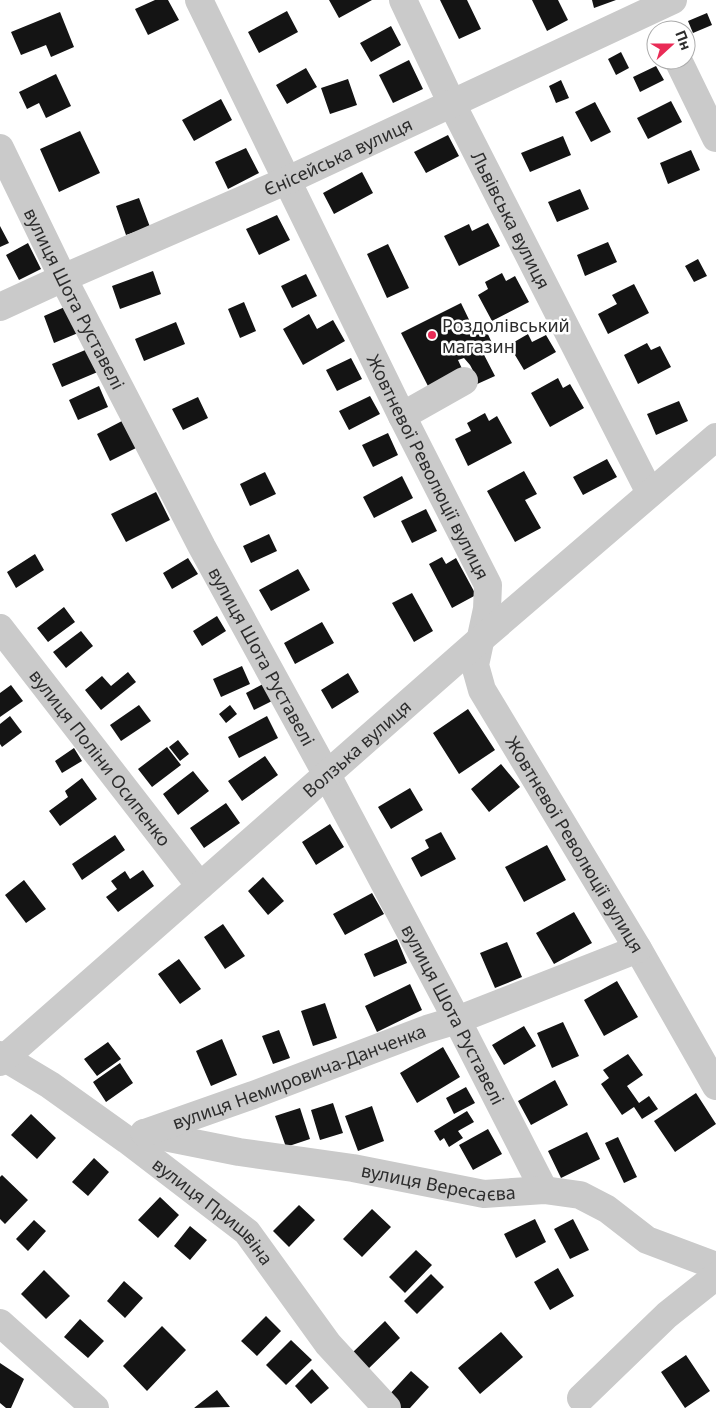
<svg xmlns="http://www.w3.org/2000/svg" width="716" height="1408" font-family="'Noto Sans',sans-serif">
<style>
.building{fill:#141414}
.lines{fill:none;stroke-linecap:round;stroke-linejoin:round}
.minor{stroke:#cacaca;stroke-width:28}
.poi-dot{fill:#e92b56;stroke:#fff;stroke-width:2}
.labels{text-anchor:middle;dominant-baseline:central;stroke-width:5;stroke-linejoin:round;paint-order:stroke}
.street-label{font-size:18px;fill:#2d2d2d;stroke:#fff}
.poi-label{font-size:18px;fill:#2d2d2d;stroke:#fff;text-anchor:start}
</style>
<rect width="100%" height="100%" fill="#fff"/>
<path class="building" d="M155,0H168L179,20L148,35L135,9Z
M329,0H372L339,18Z
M440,0H467L481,29L459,39Z
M532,0H558L568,20L547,31Z
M592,0H616L594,8Z
M287,11L298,32L259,53L248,32Z
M60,12L74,47L51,57L46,45L21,55L11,32Z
M707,13L712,25L693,33L688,21Z
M391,26L401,45L371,62L360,43Z
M621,52L629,68L616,75L608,59Z
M409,60L423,89L393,103L379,75Z
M656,66L664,80L640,92L633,77Z
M306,68L317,87L287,104L276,85Z
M56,74L71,106L46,118L39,103L27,109L19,92Z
M348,79L357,105L330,114L321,88Z
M561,80L569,98L556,103L549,86Z
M221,99L232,120L194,141L182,120Z
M671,101L682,122L648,139L637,118Z
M595,102L611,132L591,142L575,112Z
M80,131L100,173L59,192L40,149Z
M448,135L459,156L426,173L414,152Z
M563,136L571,155L530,172L521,153Z
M246,148L259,173L228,189L215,162Z
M691,150L700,170L668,184L660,163Z
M362,172L373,193L334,214L323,193Z
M580,189L589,209L557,222L548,202Z
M139,198L150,227L126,235L116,206Z
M277,215L290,240L259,255L246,229Z
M488,223L500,246L459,266L444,236L469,224L472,231Z
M0,226L9,243L0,247Z
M608,242L617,262L585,276L577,255Z
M28,243L41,269L19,280L6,255Z
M388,244L409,288L387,298L367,254Z
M698,259L707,276L694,282L685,266Z
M153,271L161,294L120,309L112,286Z
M502,273L506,281L515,276L529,302L492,321L478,295L488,289L485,282Z
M306,274L317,296L292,308L281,286Z
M634,284L649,313L608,334L598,314L617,304L612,295Z
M244,302L256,331L240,338L228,309Z
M461,303L475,332L485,328L492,343L481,349L495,376L475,385L473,380L477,378L470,365L464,358L458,360L464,373L430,390L401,333Z
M67,306L78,333L54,343L44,316Z
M309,314L317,329L333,320L345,341L303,365L283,329Z
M176,322L185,344L144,361L135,339Z
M528,334L532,342L546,335L556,352L524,370L509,345Z
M647,343L651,350L660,346L671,367L638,384L624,355Z
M90,348L100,371L62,387L52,364Z
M351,358L362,379L337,391L326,370Z
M558,378L563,388L570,384L584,408L550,427L531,393Z
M99,386L108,407L78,420L69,400Z
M370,396L380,414L349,430L339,411Z
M198,397L208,418L183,430L172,409Z
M679,401L688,421L656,435L647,414Z
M485,413L489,421L497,416L512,443L468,466L455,439L471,431L467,423Z
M122,421L136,448L110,461L97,434Z
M388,433L398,455L373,467L362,445Z
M607,459L617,477L583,495L573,477Z
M524,471L537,494L525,500L541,528L515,542L487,491Z
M265,472L276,494L250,506L240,484Z
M402,476L413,498L374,518L363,497Z
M156,492L170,520L126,542L111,514Z
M426,509L437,531L412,543L401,521Z
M269,534L277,551L251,563L243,546Z
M35,554L44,570L16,588L7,572Z
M442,557L446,564L456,558L476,595L452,608L429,564Z
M188,558L198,574L172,589L163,573Z
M298,569L310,590L271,611L259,590Z
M412,593L433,631L414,642L392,603Z
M64,607L75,622L48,642L37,628Z
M217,616L226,631L202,646L193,631Z
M322,622L334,643L295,664L284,643Z
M81,631L93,646L66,668L53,652Z
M242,666L250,684L221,697L213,679Z
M128,672L136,682L101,710L85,690L102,676L111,686Z
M348,673L359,692L332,709L321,690Z
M265,683L274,700L254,710L246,693Z
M11,685L23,701L0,717V693Z
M139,705L151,721L121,741L110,725Z
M230,705L237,714L226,723L219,714Z
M468,709L495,750L459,774L433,733Z
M10,716L22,732L2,747L0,744V724Z
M267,716L278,738L239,758L228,737Z
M178,740L189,754L180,761L169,747Z
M167,747L181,765L152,787L138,769Z
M74,748L82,761L62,773L55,761Z
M265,756L278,775L242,801L228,781Z
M501,764L520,787L489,812L471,789Z
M193,771L209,791L178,815L163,794Z
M82,778L97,799L60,826L49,811L68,797L65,791Z
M410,788L423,810L391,829L378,807Z
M226,803L240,823L204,848L190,828Z
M330,824L344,847L316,865L302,842Z
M441,832L456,859L421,877L411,858L429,848L425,840Z
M115,835L125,850L82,880L72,864Z
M547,845L566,880L524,902L505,867Z
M143,870L154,886L118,912L106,897L117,889L111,881L125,871L130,879Z
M263,877L284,901L268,915L248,891Z
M24,880L46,909L26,923L5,895Z
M372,893L384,914L345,935L333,914Z
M574,912L592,943L554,964L536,933Z
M223,924L245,956L225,969L204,937Z
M397,939L407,963L374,977L364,954Z
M507,942L522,977L495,988L480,953Z
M179,959L201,989L180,1004L158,974Z
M617,981L638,1017L604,1036L584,1000Z
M410,984L422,1010L377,1032L365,1006Z
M325,1003L337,1038L313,1046L301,1011Z
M563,1022L579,1056L552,1068L537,1033Z
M524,1026L536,1046L504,1065L492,1045Z
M279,1030L290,1058L273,1064L262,1036Z
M222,1039L237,1075L211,1086L196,1051Z
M108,1042L121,1059L97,1076L84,1059Z
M443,1047L460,1077L417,1103L400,1073Z
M628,1054L643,1075L627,1086L639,1103L649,1096L658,1109L642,1119L634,1107L622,1115L601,1084L609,1078L603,1070Z
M120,1063L133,1083L106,1102L93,1082Z
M555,1080L568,1105L531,1125L518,1101Z
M466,1087L475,1103L454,1114L446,1098Z
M696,1093L716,1124L675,1152L654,1121Z
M333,1103L343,1133L320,1140L311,1110Z
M372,1106L384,1141L358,1151L345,1116Z
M300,1108L310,1139L286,1147L275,1116Z
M467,1111L474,1122L458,1131L463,1138L449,1147L444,1138L440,1141L434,1131Z
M31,1114L56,1138L37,1159L11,1135Z
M488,1129L502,1154L473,1170L459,1145Z
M587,1132L600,1159L561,1178L548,1151Z
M618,1137L637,1177L624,1183L605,1143Z
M94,1158L109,1172L88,1196L72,1182Z
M2,1175L28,1200L5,1224L0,1219V1177Z
M160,1197L179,1215L158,1238L138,1220Z
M299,1205L315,1220L289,1247L273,1231Z
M372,1209L391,1227L362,1257L343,1239Z
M535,1219L546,1242L516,1258L504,1234Z
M573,1219L589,1250L570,1259L554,1229Z
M34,1220L46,1231L28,1251L16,1239Z
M190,1226L207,1240L190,1260L174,1246Z
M416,1250L432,1265L405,1293L389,1277Z
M558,1268L574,1296L550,1310L534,1282Z
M44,1270L70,1296L46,1319L21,1294Z
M431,1274L444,1287L417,1314L404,1301Z
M124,1281L143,1298L125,1318L107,1301Z
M266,1316L281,1331L257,1356L241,1341Z
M80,1319L104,1341L88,1358L64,1337Z
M385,1321L400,1338L366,1371L350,1355Z
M162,1326L186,1350L147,1391L123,1366Z
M501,1332L523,1357L480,1394L458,1368Z
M291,1340L312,1360L286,1385L266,1365Z
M686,1355L710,1391L685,1408L661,1372Z
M0,1363L24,1379L11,1408H6L0,1403Z
M312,1369L329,1388L311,1404L295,1386Z
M411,1371L429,1387L410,1408H399L387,1397Z
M217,1390L230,1407L194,1408Z"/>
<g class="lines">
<g class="minor">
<path id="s1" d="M199,0L402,416L488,585L487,609L475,665L482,690L638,949L716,1086"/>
<path id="s2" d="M403,0L452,104L650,493"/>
<path d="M678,60L716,138"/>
<path id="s3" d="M0,148L63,278L202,547L327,775L457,1020L544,1190"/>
<path id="s4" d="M0,307L63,278L288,180L673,0"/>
<path d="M402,416L464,381"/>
<path id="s5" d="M0,628L200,886"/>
<path id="s6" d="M0,1055L50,1085L127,1140L247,1232L328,1344L387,1408"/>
<path id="s7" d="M0,1062L482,638L716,437"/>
<path id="s8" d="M144,1133L239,1152L353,1168L484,1194L544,1190L580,1195L607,1209L647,1240L716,1266"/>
<path id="s9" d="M145,1133L253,1095L427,1029L457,1020L638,949"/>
<path d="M0,1323L95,1408"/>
<path d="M581,1398L667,1315L716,1276"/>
</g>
</g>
<circle class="poi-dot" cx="432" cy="335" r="5"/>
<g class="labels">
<g class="street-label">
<text stroke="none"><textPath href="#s4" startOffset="370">Єнісейська вулиця</textPath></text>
<text stroke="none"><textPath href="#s2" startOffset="245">Львівська вулиця</textPath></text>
<text stroke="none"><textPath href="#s3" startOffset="168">вулиця Шота Руставелі</textPath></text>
<text stroke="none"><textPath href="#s1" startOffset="520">Жовтневої Революції вулиця</textPath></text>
<text stroke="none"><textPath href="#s3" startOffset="572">вулиця Шота Руставелі</textPath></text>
<text stroke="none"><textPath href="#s7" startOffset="475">Волзька вулиця</textPath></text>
<text stroke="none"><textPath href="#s5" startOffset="164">вулиця Поліни Осипенко</textPath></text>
<text stroke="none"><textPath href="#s1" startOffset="940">Жовтневої Революції вулиця</textPath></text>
<text stroke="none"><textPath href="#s3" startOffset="978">вулиця Шота Руставелі</textPath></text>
<text stroke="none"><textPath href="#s9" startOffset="164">вулиця Немировича-Данченка</textPath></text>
<text stroke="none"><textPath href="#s8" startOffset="299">вулиця Вересаєва</textPath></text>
<text stroke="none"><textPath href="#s6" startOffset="265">вулиця Пришвіна</textPath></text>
</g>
<g class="poi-label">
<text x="442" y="325">Роздолівський<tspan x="442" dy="21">магазин</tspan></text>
</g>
</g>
<g transform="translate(671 45) rotate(69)"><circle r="24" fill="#ffffff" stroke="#ababab"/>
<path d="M0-4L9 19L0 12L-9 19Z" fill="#e92b56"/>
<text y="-8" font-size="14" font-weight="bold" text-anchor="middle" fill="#2d2d2d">Пн</text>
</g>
</svg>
